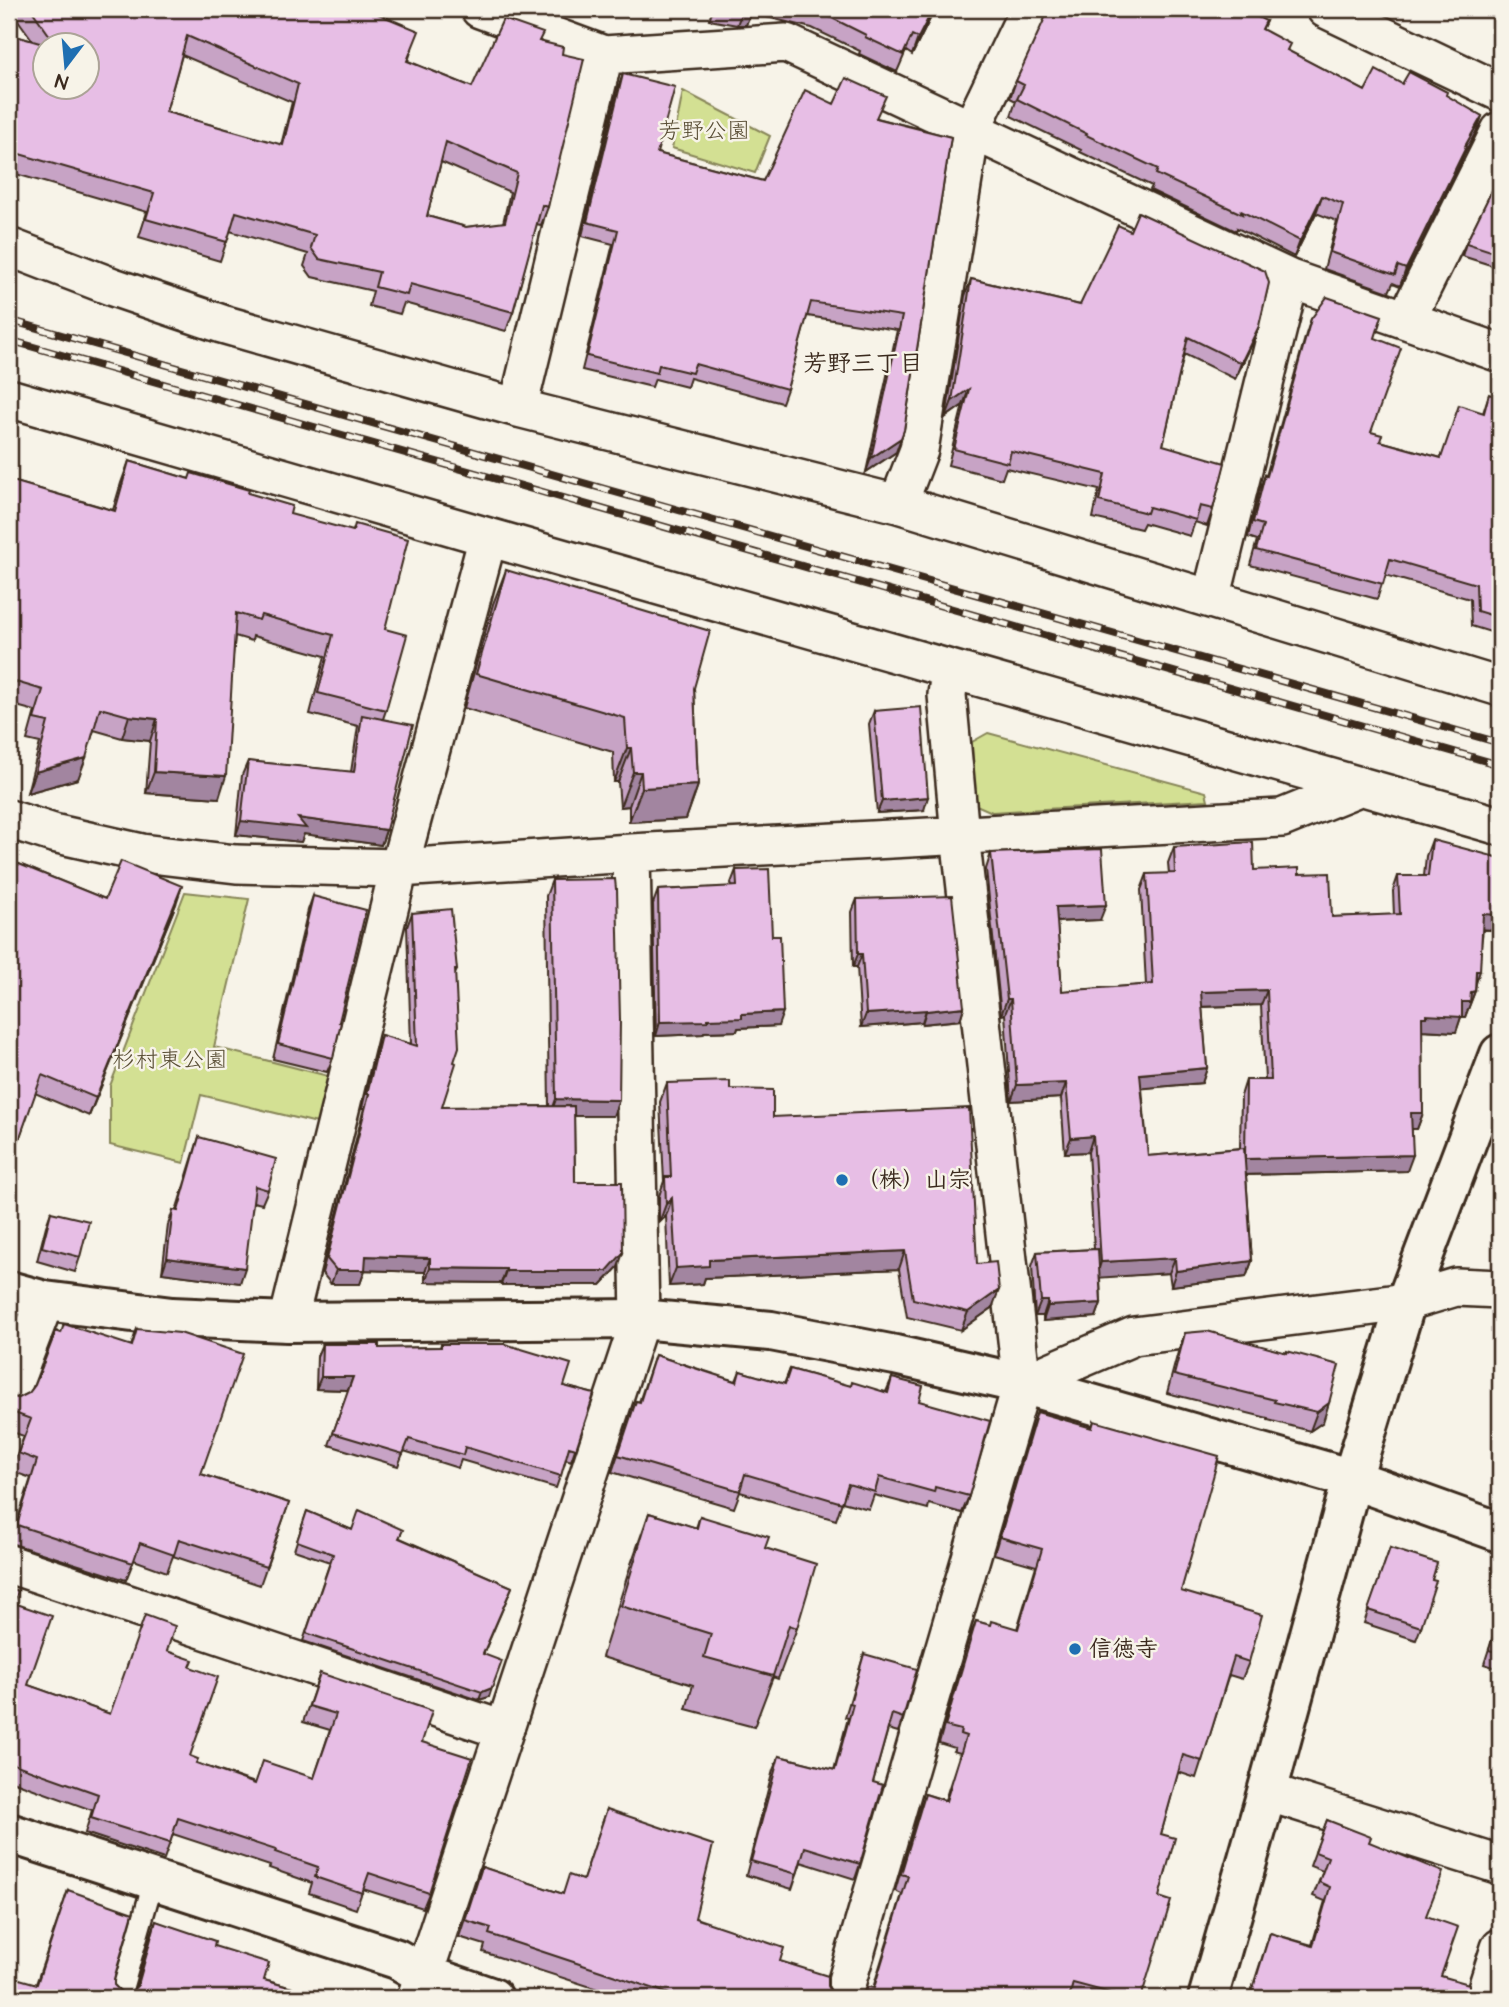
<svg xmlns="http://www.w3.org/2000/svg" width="1509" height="2007" font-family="'Architects Daughter','Klee One',sans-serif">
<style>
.green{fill:#d3e093;stroke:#878558;stroke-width:2}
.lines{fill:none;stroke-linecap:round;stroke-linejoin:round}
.service-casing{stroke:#3b2a1e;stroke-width:24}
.minor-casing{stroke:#3b2a1e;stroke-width:42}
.tertiary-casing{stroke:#3b2a1e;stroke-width:44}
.service{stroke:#f7f3e8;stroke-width:19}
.minor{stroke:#f7f3e8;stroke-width:37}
.tertiary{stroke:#f7f3e8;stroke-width:38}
.rail-casing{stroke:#3b2a1e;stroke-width:8}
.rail{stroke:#f7f3e8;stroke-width:5;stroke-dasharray:16;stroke-linecap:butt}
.wall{fill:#c7a3c5;stroke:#3b2a1e;stroke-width:2;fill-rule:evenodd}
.shaded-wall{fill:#a285a0;stroke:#3b2a1e;stroke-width:2}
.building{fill:#e7bee5;stroke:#3b2a1e;stroke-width:2;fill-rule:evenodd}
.poi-dot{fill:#1f6fb2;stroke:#f7f3e8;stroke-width:2.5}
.labels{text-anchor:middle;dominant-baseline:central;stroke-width:5;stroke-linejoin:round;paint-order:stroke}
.park-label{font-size:23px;fill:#594e35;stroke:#f7f3e8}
.poi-label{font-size:23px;font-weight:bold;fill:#3b2a1e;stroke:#f7f3e8;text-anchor:start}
.neighbourhood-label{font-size:24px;font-weight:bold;fill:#3b2a1e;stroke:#f7f3e8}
</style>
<rect width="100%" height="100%" fill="#f7f3e8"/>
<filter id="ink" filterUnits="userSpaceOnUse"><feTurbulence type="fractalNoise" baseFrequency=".0143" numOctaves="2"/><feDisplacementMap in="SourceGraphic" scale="14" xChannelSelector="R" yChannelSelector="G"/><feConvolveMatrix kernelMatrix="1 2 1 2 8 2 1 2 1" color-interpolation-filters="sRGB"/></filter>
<g filter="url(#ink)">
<path class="green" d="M683,91L770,136L755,173L672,148Z
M988,733L1206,792L1208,800L992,812L974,804L972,742Z
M185,892L249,899L214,1047L328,1076L317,1123L201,1095L184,1163L110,1145V1086Z"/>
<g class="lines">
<defs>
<path id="service" d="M120,1998L154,1879"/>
<path id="minor" d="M480,9L604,55L786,43L1290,279L1500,353
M1326,9L1500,92
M9,247L113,287L222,324L518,408L898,504L1500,687
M1406,320L1500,131
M9,398L488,537L1500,826
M518,408L604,55
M898,504L919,450L971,130L1029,9
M1211,599L1290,279
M9,819L53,833L142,853L236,864L399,868L631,853L1282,818L1361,786
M288,1322L399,868L488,537
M1022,1384L1134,1336L1406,1302L1456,1287L1500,1289
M9,1395L45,1301
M9,1564L503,1730
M1267,1792L1500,1865
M416,1998L640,1319L631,853
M842,1998L1022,1384L960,835L947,695L950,670
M1484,1998L1500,1948"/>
<path id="tertiary" d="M9,1291L45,1301L172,1317L288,1322L640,1319L771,1331L895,1355L1022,1384L1352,1479L1500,1532
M9,1833L397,1959L423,1974L493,1998
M1208,1998L1267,1792L1352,1479L1406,1302L1500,1054"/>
</defs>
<use href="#service" class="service-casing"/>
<use href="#minor" class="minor-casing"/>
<use href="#tertiary" class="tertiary-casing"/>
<use href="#service" class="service"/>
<use href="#minor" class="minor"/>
<use href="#tertiary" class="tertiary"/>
<defs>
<path id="rail" d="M9,320L1500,743
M9,340L1500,765"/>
</defs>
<use href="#rail" class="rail-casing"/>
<use href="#rail" class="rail"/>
</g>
<path class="wall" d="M10,9H381L379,14L412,49L408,61L472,87L540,41L562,54L548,207L541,225L536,224L513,312L506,331L404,303L400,314L369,306L373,291L312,277L304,266L308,254L230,231L220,261L139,237L147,212L9,172V34L33,41ZM46,46H88L46,88ZM182,55L292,102L281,145L166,112ZM441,162L510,192L503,223L466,227L427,216Z
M541,9H554L552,13Z
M713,9H935L912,55L906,51L897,72L859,54L860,51L812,28L750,13L746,25H737L709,20Z
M1266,21L1262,30L1288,51L1365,91L1402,84L1446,96L1482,116L1476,132L1464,154L1460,163L1400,286L1393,283L1389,292L1324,269L1337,221L1316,213L1294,257L1237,228L1236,231L1150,190L1152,186L1080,152L1081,150L1011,116L1016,101L1010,98L1016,81Z
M623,74L657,153L763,181L834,104L877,118L951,137L904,430L896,452L866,472L897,330L807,316L787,389L782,403L690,378L687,387L655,379L652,387L582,370L613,244L582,236L618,88Z
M1500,188V290L1494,288L1500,268L1462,256L1466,243Z
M971,279L1080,305L1259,326L1253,342L1235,379L1184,354L1163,445L1213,509L1207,526L1195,522L1190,536L1144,523L1141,529L1093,518L1099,490L1006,468L1002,479L948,465L963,405L946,417L965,296Z
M1311,319L1375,338L1371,432L1380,441L1441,458L1483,413L1489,394L1491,574L1500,576V635L1471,626L1470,599L1385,575L1377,599L1250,565L1257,540L1248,537L1259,491L1265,475L1266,476L1306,334Z
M129,461L189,479L248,493L290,514L385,629L386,710L383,719L386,830L381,845L304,834L301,842L236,835L242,775L248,761L351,772L358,726L310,714L325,656L253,636L252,641L235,636L219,798L146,793L150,741L122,738L94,730L78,779L27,793L40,743L27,740L35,711L9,704V480L113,510L121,483Z
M506,570L694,688L698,785L686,819L629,822V806L620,807L618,782H614L613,752L464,708L493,604Z
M874,711L924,810L877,813L869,724Z
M1432,840L1500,914L1494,930H1483L1475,991L1465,1017H1461L1456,1032L1422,1030L1423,1113L1417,1129H1412L1407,1171L1246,1175L1252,1261L1246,1277L1171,1286L1169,1273L1100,1277L1101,1303L1096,1317L1043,1321V1316H1035L1032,1266L1037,1252L1094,1249L1088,1152L1065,1153L1061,1098L1011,1101L1005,1014L1001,1015L986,869L991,853L1100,920L1057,922L1062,991L1146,985L1141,890L1147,874H1169L1168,863L1174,847L1254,870L1299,874L1332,917L1394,915L1393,891L1398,876H1424L1426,856ZM1261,1005L1265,1080H1246L1241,1096L1240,1148L1148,1156L1142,1088L1202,1083L1207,1068L1202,1007Z
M9,860L105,899L176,904L89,1116L35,1093L9,1168Z
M736,870L778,1026L738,1028L737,1031L704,1032L703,1034L656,1036L653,904L658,890L732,887L731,883Z
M552,880L619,1100L613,1116H574L575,1182L618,1267L601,1285H501V1283L425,1282V1272L365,1270L360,1284H331L322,1273L364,1108H362L376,1049L381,1035L411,1044L407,927L412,913L457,970L455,974L442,1107L549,1106L546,896Z
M313,896L339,1022L333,1058L327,1072L273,1059L308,910Z
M857,899L964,1007L960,1020L922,1024V1022L861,1027L857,967H853L852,912Z
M667,1083L730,1089L773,1117L977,1264L992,1308L961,1330L907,1317L899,1269L705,1278L703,1284L669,1286L666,1216L659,1223V1196L664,1181L660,1102Z
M199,1137L268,1190L262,1204L253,1202L240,1283L162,1273L168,1225L173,1210L176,1211Z
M51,1212L80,1257L75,1272L37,1261L46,1226Z
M137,1329L201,1474L289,1503L260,1585L173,1556L167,1572L134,1560L126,1580L10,1543L31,1478L11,1471L24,1436L9,1431V1397L19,1398L29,1393L35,1385L61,1333L131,1346Z
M1185,1333L1287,1353L1323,1422L1310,1431L1268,1420V1418L1167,1393L1178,1352Z
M322,1344L379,1348L440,1347L441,1344L564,1386L594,1394L571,1461L566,1459L556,1488L461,1460L458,1468L404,1451L398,1466L329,1445L348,1390L316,1389L317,1356Z
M655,1355L736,1381L740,1371L784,1384L790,1369L850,1386L886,1392L892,1378L919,1401L969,1496L962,1513L929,1504L928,1509L874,1495L869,1509L842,1502L836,1520L740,1492L734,1508L612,1472L636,1401L639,1402Z
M1037,1412L1091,1428L1094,1421L1181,1591L1249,1662L1242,1679L1229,1675L1196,1778L1178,1772L1161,1834L1159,1897L1141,1998H858L873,1988L902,1894L895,1891L918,1812L925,1794L945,1800L960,1753L953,1751L955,1748L939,1743L969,1638L976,1621L989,1625L1017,1629L1036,1566L994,1554L1031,1429Z
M307,1511L352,1530L400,1538L512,1587L483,1655L489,1697L479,1700L303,1641L330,1562L294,1550Z
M649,1513L696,1528L700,1516L765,1548L797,1628L778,1679L773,1677L754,1727L686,1709L693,1685L602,1657L631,1564Z
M1390,1548L1432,1580L1421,1627L1416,1640L1364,1623Z
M9,1588L14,1603L28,1685L110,1714L167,1651L190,1667V1756L196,1763L255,1783L314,1778L330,1730L303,1722L320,1673L422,1742L429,1893L423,1908L363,1889L356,1909L309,1893L312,1883L269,1868L270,1866L173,1834L164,1859L85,1833L92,1810L9,1780Z
M1500,1615V1669L1484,1664Z
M864,1654L903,1718L898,1732L888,1729L873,1782L860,1864L855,1879L801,1862L792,1889L746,1875L773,1770L779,1756L834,1770L848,1718L845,1717Z
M607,1809L695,1918L828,1986L833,1995L838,1998H625L483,1952L485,1945L459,1937L482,1867L563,1894L583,1880Z
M1327,1820L1369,1842L1426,1916L1441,1976L1469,1989L1474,1998H1249L1270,1933L1312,1945L1325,1901L1313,1896L1323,1871L1310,1866Z
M68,1890L114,1979V1985L122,1993H130L136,1987L150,1937L156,1921L214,1946L264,1980L327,1998H9L36,1984Z"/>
<path class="shaded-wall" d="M743,9H752L746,25H737Z
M933,9H935L912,55L918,38Z
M1482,116L1476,132L1464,154L1460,163L1400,286L1406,269L1465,146Z
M1322,196L1316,213L1294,257L1300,241Z
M1259,326L1253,342L1235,379L1241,363Z
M969,389L963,405L946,417L952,401Z
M901,438L896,452L866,472L871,458Z
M129,716L157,719L150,741L122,738Z
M627,748H631L618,782H614Z
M86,758L78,779L27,793L35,772Z
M154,772L226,776L219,798L146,793Z
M633,772H641L629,806L620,807Z
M698,785L686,819L629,822L642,788Z
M928,797L924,810L877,813L882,801Z
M298,818L386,830L381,845L304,834L301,842L236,835L241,821Z
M182,886L176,904L89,1116L96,1098Z
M1106,905L1100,920L1050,922L1056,907Z
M1500,913L1494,930L1478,929L1483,914Z
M858,954H862L857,967H853Z
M1476,971H1480L1475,986Z
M1267,990L1261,1005L1195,1007L1201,992Z
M1475,991L1465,1017H1461L1456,1032L1422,1030V1017L1471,992Z
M1007,999H1011L1005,1014L1001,1015Z
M964,1007L960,1020L922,1024L926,1011Z
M926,1010L922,1022L861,1027L866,1014Z
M783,1012L778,1026L738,1028L737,1031L704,1032L703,1034L656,1036L660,1022L708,1019L742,1014Z
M1207,1068L1202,1083L1135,1089L1140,1074Z
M1066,1083L1061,1098L1011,1101L1017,1085Z
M556,1099L619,1100L613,1116H550Z
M1411,1113H1423L1417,1129H1405Z
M1093,1136L1088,1152L1065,1153L1071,1138Z
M1413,1155L1407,1171L1240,1175L1245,1159Z
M672,1198L666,1216L659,1223L666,1204Z
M905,1251L899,1269L705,1278L703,1284L669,1286L676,1268L709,1260Z
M623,1253L618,1267L601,1285H501L506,1271Z
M366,1256L430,1258L425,1272L361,1270Z
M167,1258L245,1268L240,1283L162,1273Z
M1175,1258L1169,1273L1096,1278L1101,1262Z
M1252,1261L1246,1277L1171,1286L1176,1271Z
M430,1268L506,1269L501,1283L425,1282Z
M336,1270H365L360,1284H331Z
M999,1290L992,1308L961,1330L968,1312Z
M1041,1301H1048L1043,1316H1035Z
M1101,1303L1096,1317L1043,1321L1048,1306Z
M321,1377H353L348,1390L316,1389Z
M1329,1403L1323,1422L1310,1431L1317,1412Z
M492,1688L489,1697L479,1700L482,1692Z"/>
<path class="building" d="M31,9H380L378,14L419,31L407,61L472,87L503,19L543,33L539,41L563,47L562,54L584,59L548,207L542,205L513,312L410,284L407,295L375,287L379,272L319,259L311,248L315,235L236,212L227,242L146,219L154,193L9,151V34L50,46H46V88H88V46H57ZM187,36L298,84L283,145L166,112ZM446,142L517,173L505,222L466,227L427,216Z
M808,9H933L918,38L912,35L903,55L865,37L866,35L818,11Z
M1049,9H1242L1266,21L1262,29L1290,44L1287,50L1365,91L1376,70L1402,84L1409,72L1447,92L1446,95L1482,116L1465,146L1466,147L1406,269L1398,266L1395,275L1330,252L1343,204L1322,196L1300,241L1241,211L1242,214L1156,174L1158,169L1086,135L1087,134L1017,99L1024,85L1016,81Z
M623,74L675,87L657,153L763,181L805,90L834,104L846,78L886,96L876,118L951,137L904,430L901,438L871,458L902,316L811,302L787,389L695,364L692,373L659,365L657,373L587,356L618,230L587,222Z
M1494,186L1500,188V254L1466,243Z
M1138,212L1265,271L1269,283L1259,326L1241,363L1188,337L1163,445L1225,463L1213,509L1200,506L1196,520L1149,507L1147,513L1099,501L1105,474L1011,451L1008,463L954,449L969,389L952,401L971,279L1080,305L1118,225L1130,231Z
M1327,297L1382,316L1375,338L1401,348L1371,432L1382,435L1380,441L1441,458L1459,405L1484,413L1489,394L1500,398V537L1491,574L1500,576V618L1477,611L1476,584L1390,559L1383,584L1256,550L1263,525L1253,522L1265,475L1267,476L1311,319Z
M129,461L189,479L191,473L249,490L248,493L292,506L290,514L353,531L355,524L408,539L385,629L407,635L386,710L318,693L333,635L261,615L259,620L236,613L226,776L154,772L157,719L129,716L100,708L86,758L35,772L48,722L34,719L43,690L9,680V480L115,511Z
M506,570L710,631L694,688L698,785L642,788L641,772H633L631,748H627L625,718L476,674Z
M921,707L928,797L882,801L874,711Z
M362,715L413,725L386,830L298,818L306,828L241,821L248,761L354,772Z
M1432,840L1500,858V913L1499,915L1483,914L1480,971H1476L1475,991L1471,992L1470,1002H1462V1017L1426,1015V1017H1422L1423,1113H1411L1413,1155L1245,1159L1246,1080H1271L1267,990L1201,992L1207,1068L1140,1074L1148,1156L1244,1148L1252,1261L1176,1271L1175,1258L1101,1262L1093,1136L1071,1138L1066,1083L1017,1085L1011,999H1007L991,853L1102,849L1106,905L1056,907L1062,991L1153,984L1147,874L1175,873L1174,847L1253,842L1254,870L1299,868V874L1330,873L1332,917L1400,914L1398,876H1428Z
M9,860L105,899L121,861L182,886L96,1098L42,1075L15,1151L9,1148Z
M769,869L772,936H780L783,1012L742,1014V1018L708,1019V1021L660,1022L658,890L737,886L736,870Z
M615,879L616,889H617L620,1020L619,1100L556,1099L552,880Z
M313,896L366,910L339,1022H341L333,1058L278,1044Z
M952,896L964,1007L926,1011V1010L866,1014L862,954H858L857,899Z
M451,909L457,970H455L459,1047L454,1062L456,1063L442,1107L574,1106L575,1182H622L623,1253L607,1271H506V1269L430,1268V1258L366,1256L365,1270H336L327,1259L369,1094H367L381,1035L417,1046L412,913Z
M730,1081V1089L773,1090V1117L969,1108L977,1264L996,1262L999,1290L968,1312L913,1299L905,1251L709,1260V1266L676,1268L672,1198L666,1204L665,1177H671L667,1083Z
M199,1137L276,1159L268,1190L255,1186L245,1268L167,1258L173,1210L178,1211Z
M51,1212L89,1221L80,1257L42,1247Z
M1098,1249L1101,1303L1048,1306V1301H1041L1037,1252Z
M9,1314L16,1316L9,1336Z
M64,1324L132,1346L137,1329L180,1333L243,1354L201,1474L289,1503L266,1567L179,1539L174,1555L140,1543L133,1563L17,1525L37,1460L18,1453L31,1419L9,1411V1397L19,1398L29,1393L35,1385L56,1331L61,1333Z
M1207,1331L1287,1353V1351L1339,1365L1329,1403L1317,1412L1274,1402L1275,1400L1174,1375L1185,1333Z
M322,1344H379V1348L441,1347V1344H505L571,1364L564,1386L594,1394L576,1449L569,1447L561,1476L465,1447L463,1455L409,1439L403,1454L333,1433L353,1377H321Z
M655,1355L737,1382L740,1371L785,1384L790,1369L851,1386L852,1382L888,1393L892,1378L923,1386L919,1401L990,1421L969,1496L935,1487L934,1492L879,1477L875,1492L848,1484L842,1503L745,1474L740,1491L618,1455L636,1401L640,1402Z
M1037,1412L1092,1428L1094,1421L1219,1456L1181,1591L1262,1615L1249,1662L1234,1657L1202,1761L1183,1755L1161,1834L1175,1838L1159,1897L1171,1901L1141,1998H1129L1073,1983L1069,1998H858L862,1996L868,1987L874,1988L908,1876L901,1874L925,1794L946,1801L966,1736L960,1734L961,1730L945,1726L976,1621L990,1625L991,1621L1018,1629L1042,1549L1000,1537Z
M359,1510L403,1530L399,1538L512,1587L483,1654L502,1661L492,1688L482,1692L306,1633L333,1554L297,1541L307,1511L352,1530Z
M649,1513L697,1528L700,1516L769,1537L765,1548L816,1564L797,1628L789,1625L773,1676L704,1657L711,1634L621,1606Z
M1390,1548L1437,1563L1432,1580L1436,1581L1421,1627L1368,1610Z
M9,1588L18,1591L14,1603L52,1616L28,1685L110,1714L145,1615L175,1626L167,1651L193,1660L190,1667L218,1677L190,1756L198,1759L196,1763L255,1784L263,1761L314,1778L336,1714L309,1706L320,1673L432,1711L422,1742L472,1758L429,1893L369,1873L362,1893L315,1877L318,1867L275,1852L276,1850L178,1818L170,1843L91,1818L98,1794L11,1763L10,1766L9,1765Z
M1500,1616V1653L1489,1650Z
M864,1654L917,1669L903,1718L892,1714L873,1782L883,1785L860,1864L805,1847L797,1874L751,1861L779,1756L835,1770L853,1704L850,1703Z
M607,1809L713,1845L695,1918L784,1948L780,1961L828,1976V1986L833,1995L838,1998H682L489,1934L491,1928L465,1920L482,1867L563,1894L569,1875L583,1880Z
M1327,1820L1371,1837L1369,1842L1443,1872L1426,1916L1458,1927L1441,1976L1469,1984V1989L1474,1998H1250L1270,1933L1313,1946L1330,1887L1319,1882L1328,1857L1315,1852Z
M68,1890L133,1913L114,1979V1985L122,1993H130L138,1985L156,1921L215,1941L214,1946L269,1963L264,1980L327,1998H9V1976L37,1984Z"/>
</g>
<g class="poi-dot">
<circle cx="842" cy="1180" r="7"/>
<circle cx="1075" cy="1649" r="7"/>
</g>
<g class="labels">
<g class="park-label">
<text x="704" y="131">芳野公園</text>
<text x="170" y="1060">杉村東公園</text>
</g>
<g class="poi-label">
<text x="856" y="1180">（株）山宗</text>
<text x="1089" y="1649">信徳寺</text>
</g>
<g class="neighbourhood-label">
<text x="863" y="364">芳野三丁目</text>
</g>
</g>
<rect width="1509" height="2007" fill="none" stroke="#f7f3e8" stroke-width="35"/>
<rect x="18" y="18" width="1474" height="1972" fill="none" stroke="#3b2a1e" stroke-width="2.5" filter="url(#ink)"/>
<g transform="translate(66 66) rotate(196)"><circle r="33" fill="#f7f3e8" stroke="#aca397" stroke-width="2"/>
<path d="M0-5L12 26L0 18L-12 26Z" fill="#1f6fb2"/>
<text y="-10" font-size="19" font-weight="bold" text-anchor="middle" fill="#3b2a1e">N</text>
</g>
</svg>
